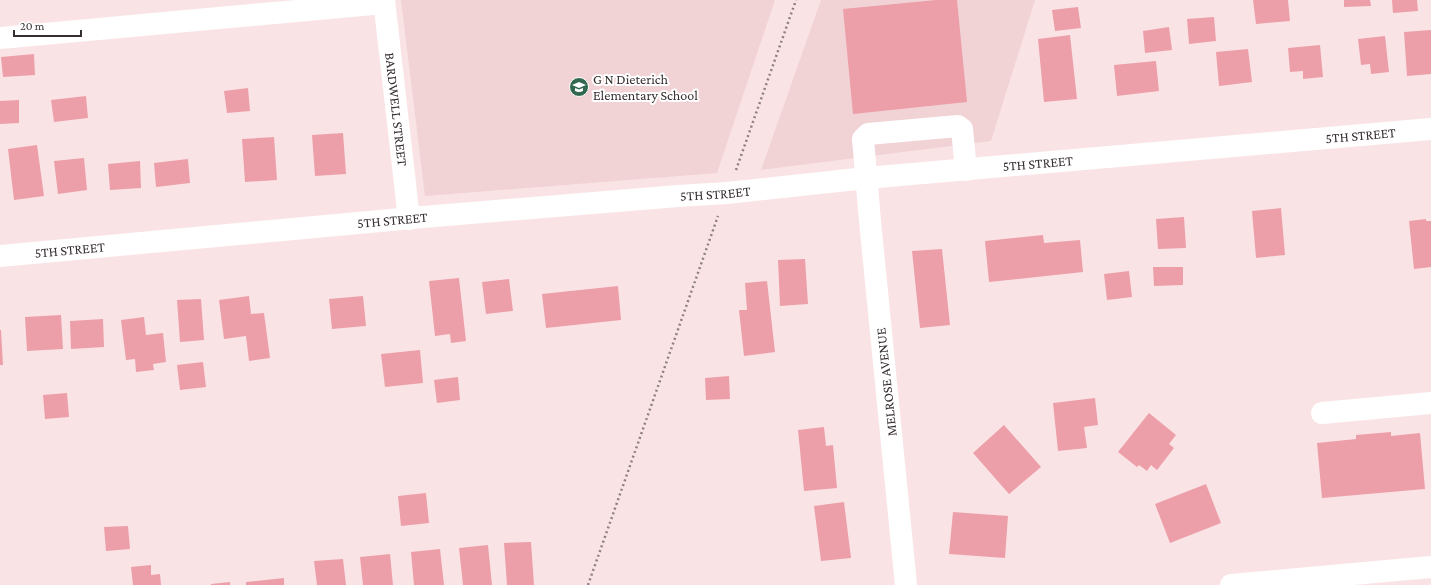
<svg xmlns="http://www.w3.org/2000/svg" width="1431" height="585" font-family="'Crimson Pro',serif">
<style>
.built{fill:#f1d2d5}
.building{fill:#ed9fa9}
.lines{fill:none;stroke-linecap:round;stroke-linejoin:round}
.path{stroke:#8e8081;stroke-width:2.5;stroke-dasharray:2 3;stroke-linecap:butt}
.minor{stroke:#fff;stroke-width:22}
.labels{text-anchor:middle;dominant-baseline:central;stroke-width:4;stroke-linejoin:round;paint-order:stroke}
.poi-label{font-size:14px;fill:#362e2f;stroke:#fff;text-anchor:start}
.street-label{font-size:14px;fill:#362e2f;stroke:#fff}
</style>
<rect width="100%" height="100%" fill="#fae3e5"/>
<path class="built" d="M401,0H775L717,173L425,196Z
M821,0H1035L991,141L761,170Z"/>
<path class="building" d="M936,0H957L967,102L853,114L843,9Z
M1253,0H1288L1290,21L1256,24Z
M1344,0H1370L1371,6L1344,7Z
M1392,0H1417L1418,11L1393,13Z
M1078,7L1081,28L1055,31L1052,10Z
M1214,17L1216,41L1189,44L1187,19Z
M1169,27L1172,50L1145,53L1143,31Z
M1431,30V74L1407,76L1404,32Z
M1070,35L1077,99L1044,102L1038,39Z
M1385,36L1389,72L1371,74L1370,64L1361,65L1358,39Z
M1320,45L1323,77L1303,79V71L1290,72L1288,48Z
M1248,49L1252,82L1219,86L1216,52Z
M34,54L35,75L3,77L1,57Z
M1156,61L1159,91L1117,96L1114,65Z
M248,88L250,111L227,113L224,91Z
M86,96L88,118L54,122L51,100Z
M19,100V123L0,124V101Z
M343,133L346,174L315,176L312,135Z
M274,137L277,180L245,182L242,139Z
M37,145L44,196L14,200L8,149Z
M84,158L87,190L58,194L54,161Z
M188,159L190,183L156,187L154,163Z
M140,161L141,188L110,190L108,164Z
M1281,208L1285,255L1256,258L1252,211Z
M1184,217L1186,248L1158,249L1156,219Z
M1426,219V221H1431V267L1414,269L1409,221Z
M1043,235L1044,243L1080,240L1083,272L989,282L985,241Z
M942,249L950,325L920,328L912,251Z
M805,259L808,304L780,306L778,260Z
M1153,267H1183V285L1154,286Z
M1129,271L1132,297L1107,300L1104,274Z
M459,278L466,341L451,343L450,334L435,336L429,281Z
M509,279L513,311L486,314L482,282Z
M767,281L775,352L744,356L739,310H747L745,283Z
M618,286L621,320L546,328L542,294Z
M249,296L251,314L264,313L270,358L249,361L246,336L224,339L219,300Z
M363,296L366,326L332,329L329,299Z
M201,299L204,340L180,342L177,300Z
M61,315L63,349L27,351L25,317Z
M144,317L146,335L163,333L166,362L153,364L154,370L136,372L135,359L126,360L121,320Z
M103,319L104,347L71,349L70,321Z
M0,330H1L3,365H0Z
M420,350L423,383L385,387L381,354Z
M203,362L206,387L180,390L177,365Z
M729,376L730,399L706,400L705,378Z
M458,377L460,400L437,403L434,380Z
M67,393L69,417L45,419L43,395Z
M1095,398L1098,425L1084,427L1087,448L1058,451L1053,403Z
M1149,413L1176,435L1169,444L1174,448L1157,470L1151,465L1147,471L1139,465L1137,467L1118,452Z
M1004,425L1041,467L1009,494L973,453Z
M824,427L826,446L833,445L837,488L804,491L798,430Z
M1391,432V436L1420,433L1425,489L1322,498L1317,443L1356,439V435Z
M1206,484L1221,523L1170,543L1155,504Z
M426,493L429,523L401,526L398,496Z
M844,502L851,558L821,561L814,506Z
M953,512L1008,516L1005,558L949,554Z
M128,526L130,549L106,551L104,527Z
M531,542L534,585H507L504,543Z
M488,545L492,585H463L459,548Z
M440,549L444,585H414L411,552Z
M390,554L393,585H363L360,557Z
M343,559L346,585H317L314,561Z
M151,565V575L160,574L161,585H133L131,567Z
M284,578V585H246V582Z
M230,582V585H211V584Z"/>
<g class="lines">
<path class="path" d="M736,170L796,0
M588,585L718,216"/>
<g class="minor">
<path id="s1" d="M384,0L409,219"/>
<path d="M0,38L384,3"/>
<path id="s2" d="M0,256L423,217L678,196L727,193L866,178L1431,129"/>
<path d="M1322,413L1431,403"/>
<path d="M906,585L870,221L863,139L868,134L958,126L962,129L966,170"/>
<path d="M1231,585L1431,567"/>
</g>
</g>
<defs>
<symbol id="school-disc" viewBox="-11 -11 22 22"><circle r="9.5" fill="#31684f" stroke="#fff"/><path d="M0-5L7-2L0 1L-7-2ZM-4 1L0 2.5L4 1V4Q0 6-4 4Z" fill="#fff"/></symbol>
</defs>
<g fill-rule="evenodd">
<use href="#school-disc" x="568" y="76" width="22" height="22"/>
</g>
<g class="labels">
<g class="poi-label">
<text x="593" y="79">G N Dieterich<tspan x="593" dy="16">Elementary School</tspan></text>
</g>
<g class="street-label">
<text stroke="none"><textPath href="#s1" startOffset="110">BARDWELL STREET</textPath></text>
<text stroke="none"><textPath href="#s2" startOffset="1366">5TH STREET</textPath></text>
<text stroke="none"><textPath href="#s2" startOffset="1042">5TH STREET</textPath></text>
<text stroke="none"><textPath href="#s2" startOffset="718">5TH STREET</textPath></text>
<text stroke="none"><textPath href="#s2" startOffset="394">5TH STREET</textPath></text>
<text stroke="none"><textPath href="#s2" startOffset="70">5TH STREET</textPath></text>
<text transform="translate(886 382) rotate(-96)">MELROSE AVENUE</text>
</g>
</g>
<path d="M14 30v6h67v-6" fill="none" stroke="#362e2f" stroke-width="2"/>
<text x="20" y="30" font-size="12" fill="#362e2f" stroke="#ffffff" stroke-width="3" paint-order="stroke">20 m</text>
</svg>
